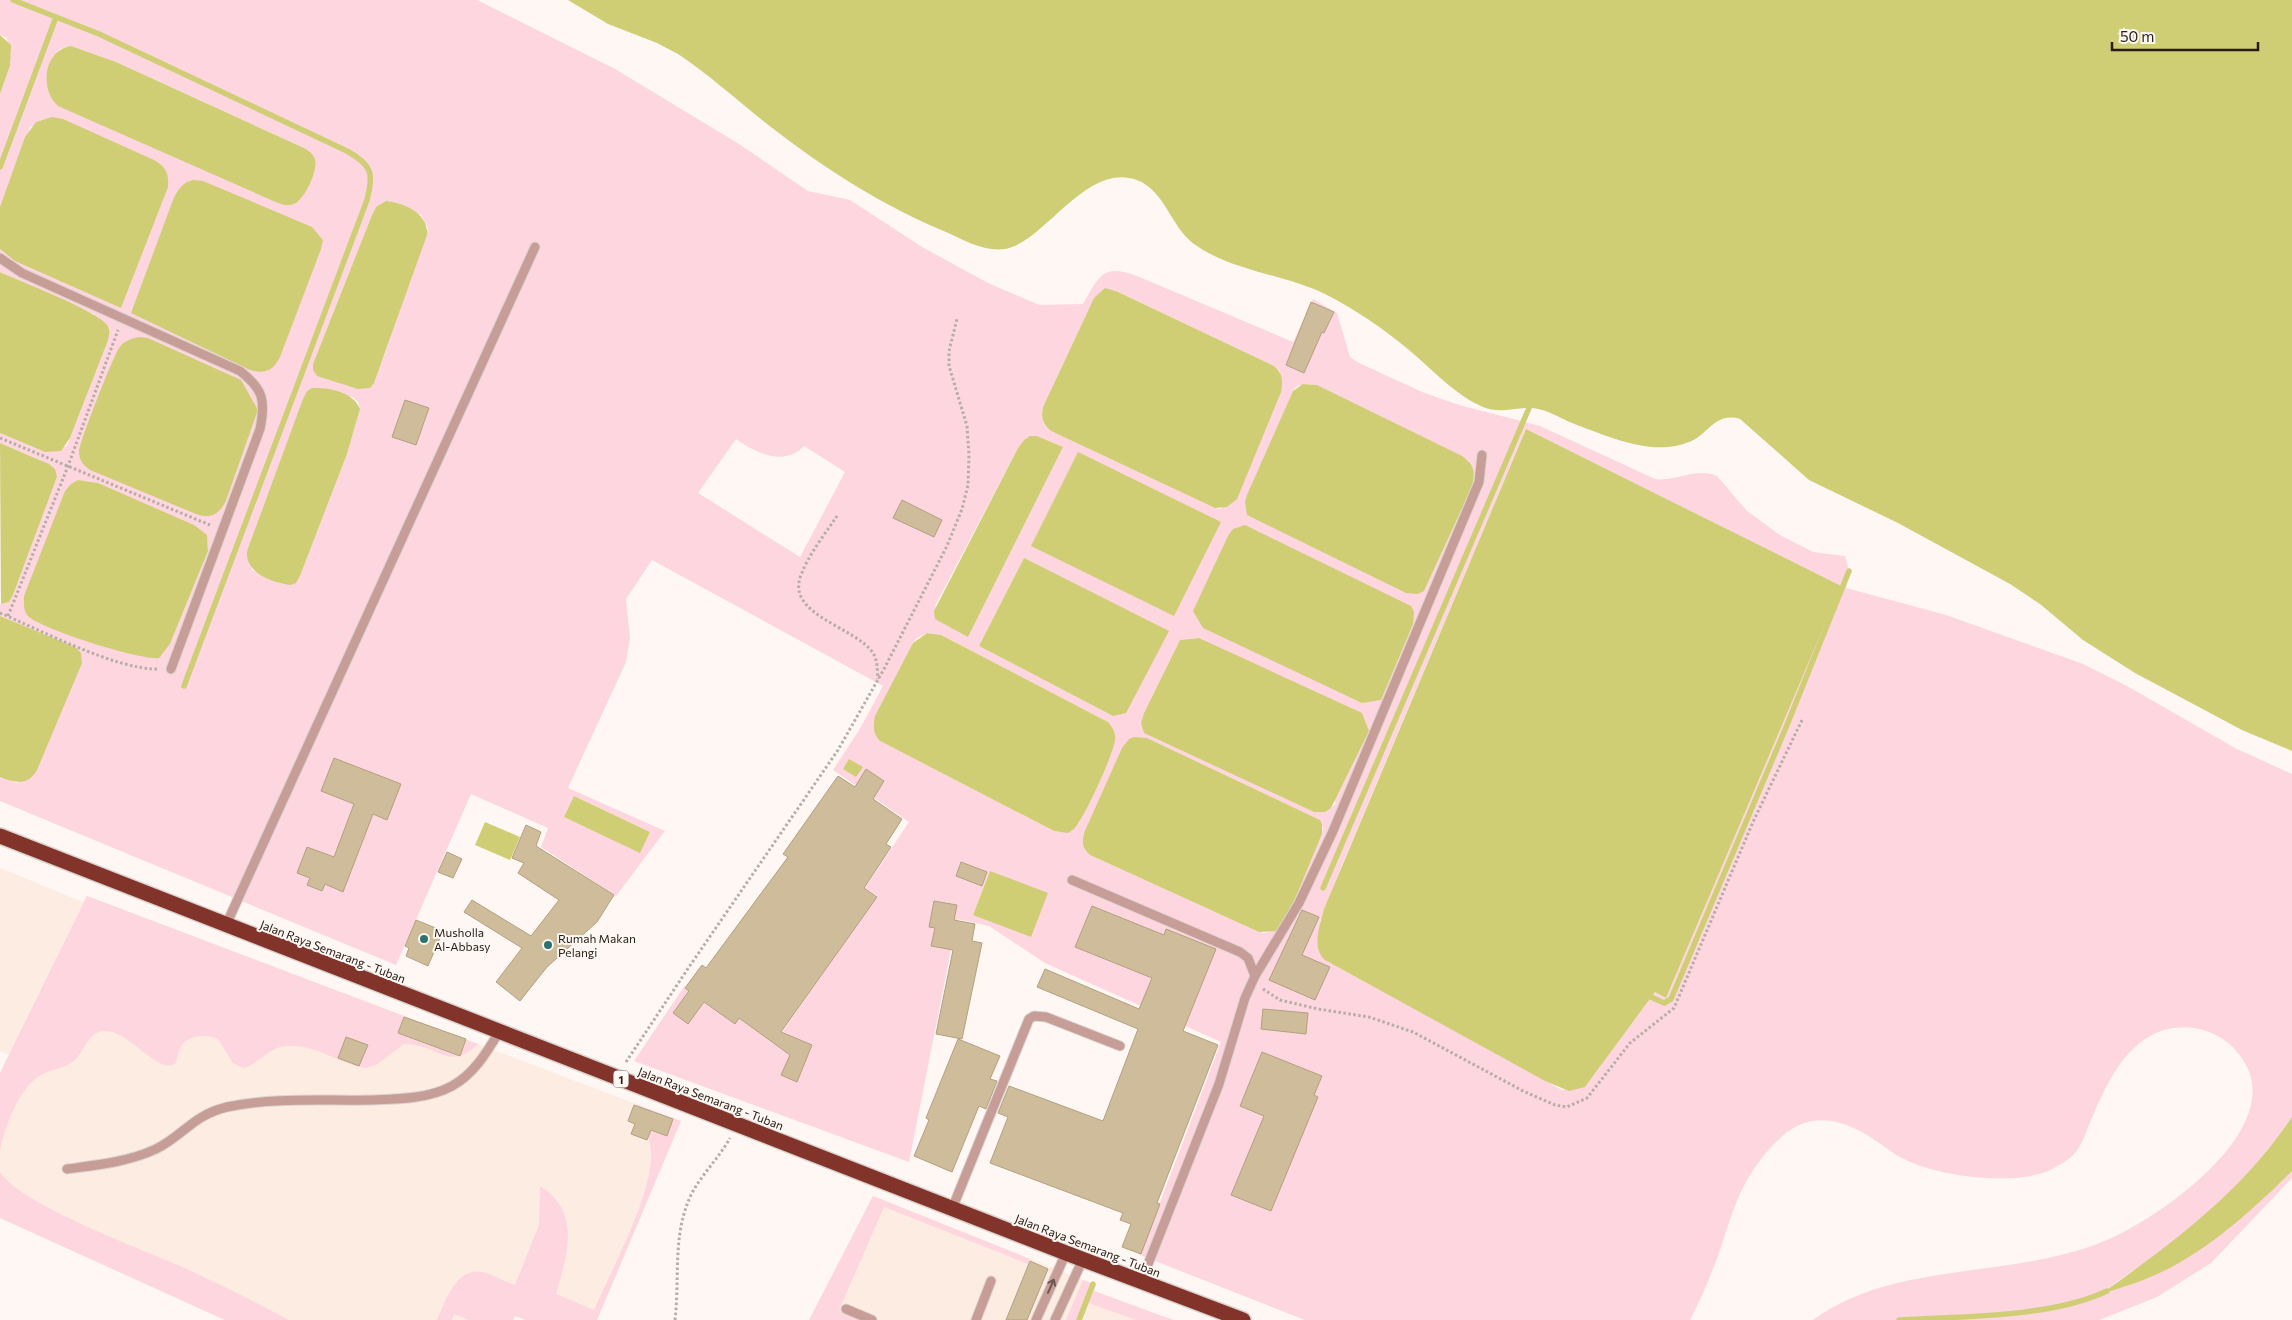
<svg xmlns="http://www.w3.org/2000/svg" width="2292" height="1320" font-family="Commissioner,sans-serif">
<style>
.built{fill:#fdece1}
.green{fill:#fdd6df;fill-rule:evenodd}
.water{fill:#cfce75}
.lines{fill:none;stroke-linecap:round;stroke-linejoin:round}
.stream{stroke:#cfce75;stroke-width:5.5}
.building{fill:#cfbc9b;stroke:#b2a07f}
.lane-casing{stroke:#dcd4cf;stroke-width:11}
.highway-casing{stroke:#dcd4cf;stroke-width:18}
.path{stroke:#b6ada7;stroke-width:3;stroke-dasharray:2.5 2.5;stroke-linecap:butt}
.lane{stroke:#c79d97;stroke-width:9}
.highway{stroke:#82332a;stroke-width:15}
.oneway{stroke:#6f564e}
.poi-dot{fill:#2b746e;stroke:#fef7f3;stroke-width:2}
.labels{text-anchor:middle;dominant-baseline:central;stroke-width:4;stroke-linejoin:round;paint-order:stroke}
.shield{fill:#fef7f3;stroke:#685d56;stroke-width:1}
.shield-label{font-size:11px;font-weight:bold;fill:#271b12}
.poi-label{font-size:12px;fill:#271b12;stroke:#fef7f3;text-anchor:start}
.street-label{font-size:12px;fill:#271b12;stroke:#fef7f3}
</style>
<rect width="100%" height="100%" fill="#fef7f3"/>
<path class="built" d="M0,868L83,902L87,896L681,1121L597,1320H526L515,1316L513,1320H225L0,1218V1073L9,1055L0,1051Z
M873,1196L1096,1285L1094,1291L1173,1320H817Z"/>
<path class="green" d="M0,0H477L615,69L739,144L808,191L850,200L922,247L988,283L1039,305L1083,304C1099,277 1102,263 1137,276L1293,342L1313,299L1337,313L1350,357L1359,363L1422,392L1459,405L1540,426L1655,479C1676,482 1696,467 1717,476L1747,511L1780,535L1813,552L1845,556L1849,571L1846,588L1946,615L2083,664L2127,686L2235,748L2292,774V1117C2260,1164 2219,1206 2174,1242C2151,1260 2125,1274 2103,1293L2187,1257L2221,1234L2292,1171V1178L2211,1263L2157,1297L2099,1320H1813C1903,1254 2032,1285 2131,1228C2176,1203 2269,1135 2250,1074C2245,1061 2238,1051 2227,1042C2208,1028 2187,1024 2164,1030C2125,1042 2106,1085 2091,1120C2086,1132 2082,1146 2073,1155C2067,1161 2058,1166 2050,1170C2015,1186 1941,1177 1906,1160C1892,1154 1881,1143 1867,1135C1813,1104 1784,1125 1752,1172C1735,1197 1729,1225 1719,1253C1711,1275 1701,1299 1690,1320H1305L1140,1255L1221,1042L1045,963L989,926L957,919L909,1162L634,1061L684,987L734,1014L774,1044L877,896L865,888L909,822L833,770L861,727L883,686L652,560L626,599L630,638L626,662L568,788L665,831L616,896L541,847L548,828L471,794L396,965L0,801V777L17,783L75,647L0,616V604L9,602L13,595L57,477L40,460L0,443V433L45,452L67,446L107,343L94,314L0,272V249L15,261L42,119L30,128L0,207V94L10,66L7,38L0,35ZM71,46L116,62L304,148L56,52L62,48ZM394,202L421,215L428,228L384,356L370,388L313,364L372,215L376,207ZM1118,292L1274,366L1280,372L1221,509L1215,508L1051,431C1042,425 1041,417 1043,407L1094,298ZM1308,384L1317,385L1469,461L1472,487L1424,591L1245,502L1293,391L1297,386ZM307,391L352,397L358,402L360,409L347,454L300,576L296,583L283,584L252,570L247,552ZM258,410L226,501L80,457L82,440ZM1526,429L1840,586L1666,998L1655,992L1585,1087L1562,1090L1338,967L1320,921L1342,865ZM1030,436H1037L1063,447L968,637L935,606L1018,448L1024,440ZM736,439C756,453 784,467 804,446L845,472L800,557L698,493ZM78,480L98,483L208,543V551L170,644ZM1024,558L1113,716L979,646ZM927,633L941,635L1108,722C1114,730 1115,738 1112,748L1079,823L1061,832L1054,831L880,741L913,643L917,638ZM1199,638L1251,663L1336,803C1329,811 1325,812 1314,812L1145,733L1141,723L1144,713L1180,640ZM1147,738L1320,820L1323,828L1322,834L1282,927L1265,933L1259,932L1090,855C1082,848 1082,843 1084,833ZM574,796L650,832L640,852L564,817ZM990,871L1018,882L973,915Z
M87,896L478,1044C449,1073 436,1043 404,1044L376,1065L366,1068C337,1064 311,1040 280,1047C266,1051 257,1065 243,1068L233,1063L218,1039C208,1034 188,1035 182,1045C178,1050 178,1058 175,1064C157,1074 129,1031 106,1031C88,1030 85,1051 74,1061C64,1069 50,1069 39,1076C18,1090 5,1126 0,1150V1073Z
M638,1105L681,1121L597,1320H526L515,1316L513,1320H469L454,1314L452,1320H437C445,1302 456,1267 482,1272C493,1274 504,1282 515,1285L539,1225L540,1186C582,1212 567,1255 556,1294L594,1310C612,1269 648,1203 651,1160C652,1142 645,1122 638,1105Z
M0,1172C20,1205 147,1251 187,1269C221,1285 255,1302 289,1320H225L0,1218Z
M873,1196L1030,1259L1028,1264L884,1207L839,1310L860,1320H809Z
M1083,1280L1096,1285L1094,1291L1173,1320H1136L1089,1303L1082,1320H1066Z"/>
<path class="water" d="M568,0H2292V751L2242,730L2135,673L2083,640L2040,604L2010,584L1898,523L1809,480L1740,419C1719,413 1712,427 1697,438C1689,443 1678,446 1668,447C1638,450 1601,434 1572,423C1560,418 1546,409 1532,408C1515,407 1500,414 1483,407C1455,395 1432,369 1409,350C1384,329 1356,310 1327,295C1285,274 1233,272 1194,244C1171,227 1165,191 1137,180C1086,161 1044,243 1005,249C984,252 964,240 946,232C883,206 825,169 771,127C740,103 711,76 678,54L657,43L608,24Z
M0,35L11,45L10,66L0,94Z
M71,46L116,62L304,148C309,151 313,154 315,159C318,171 305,199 294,204C288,206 284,205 278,203L58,106C39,89 44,50 71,46Z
M52,117L63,119L154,160C166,167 169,173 168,187L121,308L15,261L0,249V207L25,137L36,122Z
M193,180L203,181L312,227L323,240L321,249L280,357C273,371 265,374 250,370L131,313L173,200C178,189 182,183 193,180Z
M386,201C405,203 429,214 427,235L374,383L370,388L358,389L317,376L313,370V364L372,215L376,207Z
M0,272C19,281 98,311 107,325C111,331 109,336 107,343L70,438L61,451L45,452L0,433Z
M1105,288L1118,292L1274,366C1283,374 1283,381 1281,392L1237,499L1227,507L1215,508L1051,431C1042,424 1041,417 1043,407L1094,298Z
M139,337L148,338L241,380L258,410L226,501C218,515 211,519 196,514L90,470C83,465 79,460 79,451C80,441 113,357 119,348C124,341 130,339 139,337Z
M1303,384L1317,385L1462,456C1475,465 1475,472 1472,487L1424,591L1418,594L1406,593L1247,515L1245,502L1247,495L1293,391Z
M312,388C328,387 354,392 360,409L347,454L300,576L296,583L290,585C271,582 245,573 247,551L303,399L307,391Z
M1526,429L1841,586L1666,998L1655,992L1585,1087L1569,1091L1545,1081L1325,960C1311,948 1320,925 1324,909Z
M1030,436H1037L1063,447L968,637L935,619L934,611L1018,448L1024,440Z
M0,443L49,464L55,469L57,477L13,595L9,602L1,604Z
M1078,452L1221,522L1174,616L1031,546Z
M78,480L98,483L194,525L207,535L208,551L170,644L159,658C142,661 37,628 27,615C23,609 24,602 24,596L65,491L71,484Z
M1245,525L1411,606L1414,612L1413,624L1381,700L1362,703L1203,628L1193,611L1228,536L1233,529Z
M1024,558L1169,631L1126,713L1113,716L979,646Z
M0,616L75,647L81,653L82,663L37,770C28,786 15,783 0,777Z
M927,633L941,635L1108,722C1112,727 1116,732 1115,740C1113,755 1085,817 1074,829L1068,833L1054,831L880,741C873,734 873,726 875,716L913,643Z
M1199,638L1362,713L1369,731L1331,808L1325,812H1314L1144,733L1141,723L1144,713L1180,640Z
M1134,737L1147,738L1320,820L1322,824V834L1292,906L1277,931L1259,932L1090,855C1082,848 1082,843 1084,833L1122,748L1129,739Z
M849,759L863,767L856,777L843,769Z
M574,796L650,832L640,853L564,817Z
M485,822L520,837L510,860L475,845Z
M990,871L1048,893L1031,937L973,915Z
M2292,1117V1171C2252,1210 2207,1252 2155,1275C2138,1283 2119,1288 2101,1294C2175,1241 2240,1194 2292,1117Z"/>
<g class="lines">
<path class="stream" d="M13,0L99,34L347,151C372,165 374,173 367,200L184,686
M0,167L56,17
M1323,888L1529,408
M1651,997L1664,1003L1671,999L1787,725L1849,571
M1079,1320L1093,1284
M1899,1320C1962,1316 2050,1318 2107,1291"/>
</g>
<path class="building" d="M1311,302L1334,312L1324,333L1322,332L1304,373L1286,365Z
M405,400L429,408L416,445L392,437Z
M902,500L942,520L934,537L893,518Z
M334,758L401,784L387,820L373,814L343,892L325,884L322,891L307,885L310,878L297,873L307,847L334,857L354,804L321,791Z
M866,769L884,781L873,799L902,819L886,844L891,847L864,888L877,897L781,1032L812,1045L797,1082L781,1075L790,1055L739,1018L735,1024L704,1002L688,1024L673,1013L689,991L685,988L702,965L706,968L788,857L783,854L838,776L855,787Z
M526,825L541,832L536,846L614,895L597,922L547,967L520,1001L496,982L522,948L464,912L472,900L531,936L559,900L518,873L524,863L512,858Z
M447,852L462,859L453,878L438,872Z
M961,862L987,872L982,886L956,876Z
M934,901L957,905L954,920L975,924L972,941L982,943L962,1039L936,1034L953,950L931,946L935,928L929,927Z
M1092,906L1164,935L1166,929L1216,949L1183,1031L1218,1045L1157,1203L1160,1204L1141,1254L1122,1247L1131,1224L1120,1220L1123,1213L990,1163L1008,1117L998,1113L1009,1086L1103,1121L1138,1029L1037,987L1045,969L1139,1009L1152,978L1075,947Z
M1302,910L1319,917L1302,955L1330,967L1315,1000L1269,980Z
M416,920L443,931L428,966L406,956L409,948L405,946Z
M1263,1009L1308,1013L1306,1034L1261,1029Z
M404,1017L466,1039L460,1056L398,1033Z
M346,1037L368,1045L359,1066L338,1058Z
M958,1039L1000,1056L990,1079L997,1081L986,1109L979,1106L952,1172L914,1156L929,1120L926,1118Z
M1262,1052L1322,1076L1314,1095L1318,1097L1271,1211L1231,1195L1264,1116L1240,1106Z
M634,1105L673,1119L667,1136L651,1130L647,1140L631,1134L635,1124L628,1121Z
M1030,1261L1048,1269L1027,1320H1006Z"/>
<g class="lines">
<defs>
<path id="lane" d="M0,258L22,273L240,371C263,389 266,400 260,429L171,669
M1072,880L1240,952L1248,958L1255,976
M226,925L535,247
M67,1169C97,1165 128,1162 156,1149C183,1136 193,1115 227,1107C273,1097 324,1101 371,1100C398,1099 428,1099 452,1086C474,1074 487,1052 499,1032
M952,1209L1029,1019L1034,1016L1046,1017L1120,1046
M1141,1282L1219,1084L1245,998L1255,976L1299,903L1333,831L1479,482L1482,455
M846,1309L872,1320
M976,1320L991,1281
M1036,1320L1066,1253
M1055,1320L1083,1259"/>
<path id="highway" d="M0,836L1066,1253L1243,1320"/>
</defs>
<use href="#lane" class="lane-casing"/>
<use href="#highway" class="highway-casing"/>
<path class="path" d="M0,438L210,525
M837,516C825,534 809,554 801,575C785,615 856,627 873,653C878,661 877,670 878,679
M0,613C40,630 117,670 158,669
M8,616L68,466L118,330
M1263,989L1280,1000L1318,1009L1369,1017L1413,1032L1525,1092L1555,1105L1567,1107L1587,1098L1630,1043L1674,1008L1753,822L1802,720
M626,1062L689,967L838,750L884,669L947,546L962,509L968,485L969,455L967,426L949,366V351L957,319
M675,1320C680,1278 672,1235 691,1195C701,1175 719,1158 730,1138"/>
<use href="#lane" class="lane"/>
<use href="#highway" class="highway"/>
</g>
<defs><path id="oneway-shaft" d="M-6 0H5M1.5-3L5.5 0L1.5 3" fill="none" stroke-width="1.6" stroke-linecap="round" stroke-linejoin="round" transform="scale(1.25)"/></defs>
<use class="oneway" href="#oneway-shaft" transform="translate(1051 1286) rotate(-66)"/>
<g class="poi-dot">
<circle cx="424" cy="939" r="5"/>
<circle cx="548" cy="945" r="5"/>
</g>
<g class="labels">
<rect class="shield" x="613.5" y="1070.5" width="15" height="17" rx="4"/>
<g class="shield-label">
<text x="621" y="1079">1</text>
</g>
<g class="poi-label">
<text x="434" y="932">Musholla<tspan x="434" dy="14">Al-Abbasy</tspan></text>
<text x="558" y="938">Rumah Makan<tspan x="558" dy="14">Pelangi</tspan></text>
</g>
<g class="street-label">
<text transform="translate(333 951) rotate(21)">Jalan Raya Semarang - Tuban</text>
<text transform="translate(711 1098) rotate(21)">Jalan Raya Semarang - Tuban</text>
<text transform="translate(1088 1245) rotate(21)">Jalan Raya Semarang - Tuban</text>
</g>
</g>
<path d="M2112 42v8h146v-8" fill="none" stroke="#271b12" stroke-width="2.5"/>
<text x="2120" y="42" font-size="15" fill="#271b12" stroke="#fef7f3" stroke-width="4" paint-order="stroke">50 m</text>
</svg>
